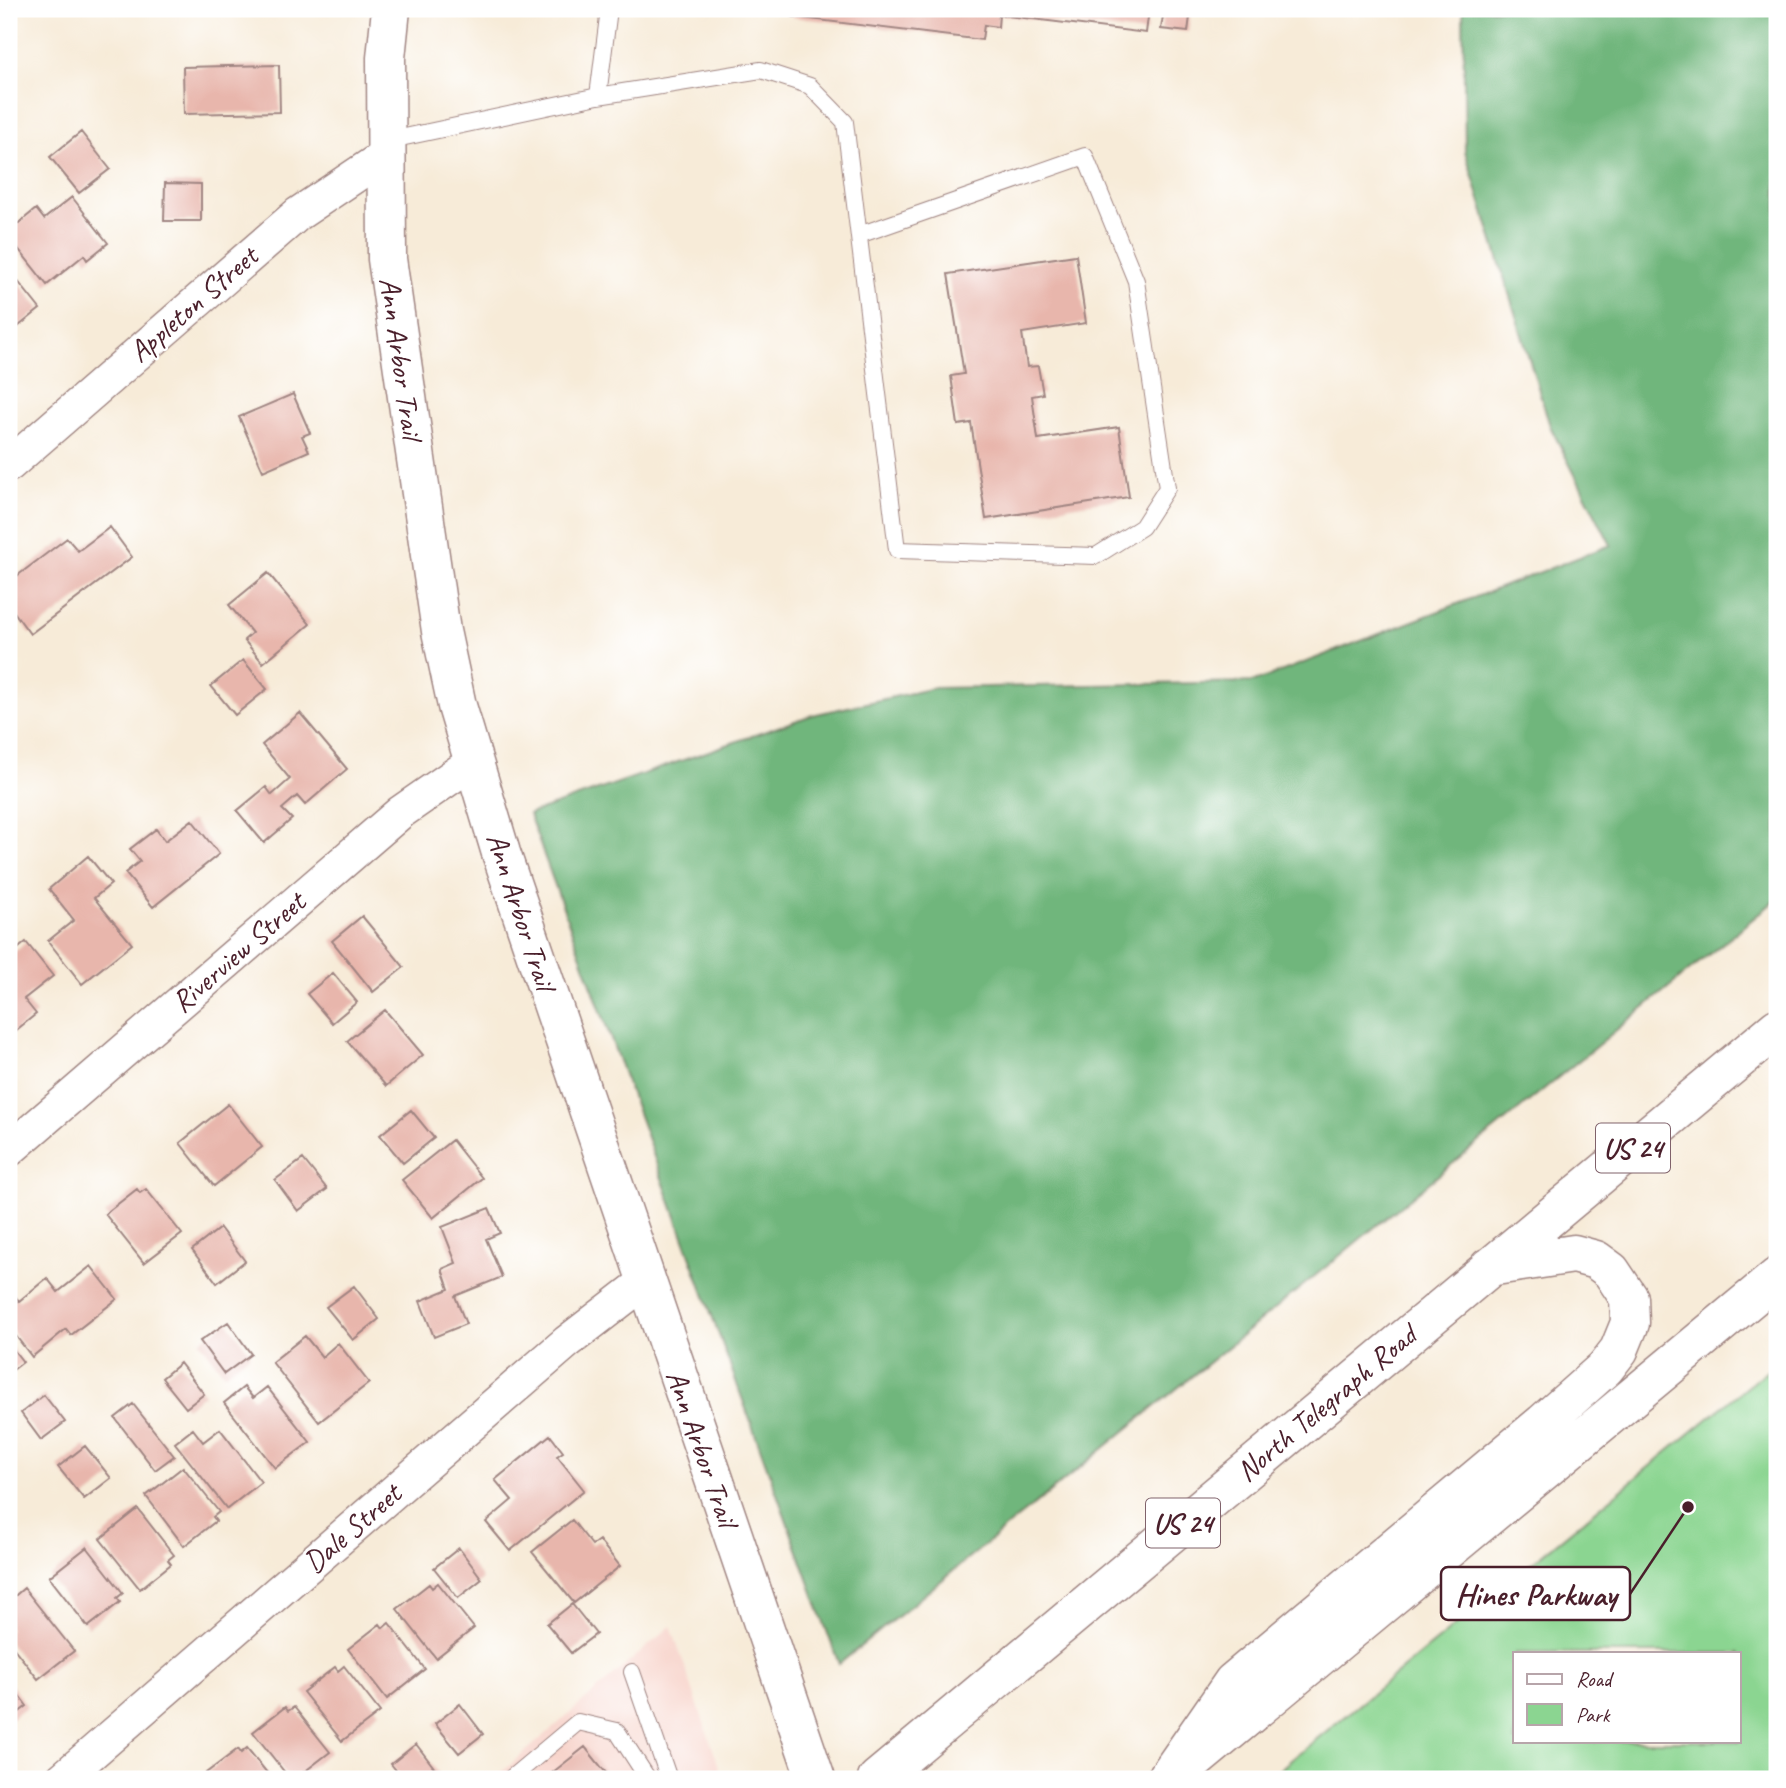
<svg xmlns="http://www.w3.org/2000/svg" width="1786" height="1788" font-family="Caveat,sans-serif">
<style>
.built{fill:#f7d1c8}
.green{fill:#8bd591;stroke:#6a7a5e;stroke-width:2;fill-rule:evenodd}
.forest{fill:#70b67b;stroke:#5d6a53;stroke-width:2}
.building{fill:#e8b6ac}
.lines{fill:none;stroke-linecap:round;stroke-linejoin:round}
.service-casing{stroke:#a08582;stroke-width:18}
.minor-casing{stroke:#a08582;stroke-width:36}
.tertiary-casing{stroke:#a08582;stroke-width:41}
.primary-casing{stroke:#a08582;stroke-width:41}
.service{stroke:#fff;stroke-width:16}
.minor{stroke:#fff;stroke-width:33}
.tertiary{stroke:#fff;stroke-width:38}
.primary{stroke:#fff;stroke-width:38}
.labels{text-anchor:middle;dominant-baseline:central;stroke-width:5;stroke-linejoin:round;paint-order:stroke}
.shield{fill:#fff;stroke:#80626b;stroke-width:2}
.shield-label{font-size:28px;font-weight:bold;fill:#4a1f2b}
.street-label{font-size:30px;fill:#4a1f2b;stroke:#fff}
.leader{fill:none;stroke:#4a1f2b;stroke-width:2.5}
.callout-dot{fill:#4a1f2b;stroke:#fff;stroke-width:2.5}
.callout{fill:#fff;stroke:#4a1f2b;stroke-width:2.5}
.callout-label{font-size:32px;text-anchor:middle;font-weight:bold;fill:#4a1f2b}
</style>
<rect width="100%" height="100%" fill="#fff"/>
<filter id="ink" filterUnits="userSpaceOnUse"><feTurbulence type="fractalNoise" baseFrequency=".0143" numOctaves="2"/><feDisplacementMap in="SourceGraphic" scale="14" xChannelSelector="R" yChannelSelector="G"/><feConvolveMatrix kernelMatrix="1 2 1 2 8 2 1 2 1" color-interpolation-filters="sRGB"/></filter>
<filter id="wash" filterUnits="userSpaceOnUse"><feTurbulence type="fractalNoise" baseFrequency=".00686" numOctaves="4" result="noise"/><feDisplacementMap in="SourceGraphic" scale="28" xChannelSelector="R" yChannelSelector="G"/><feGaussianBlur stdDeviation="1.57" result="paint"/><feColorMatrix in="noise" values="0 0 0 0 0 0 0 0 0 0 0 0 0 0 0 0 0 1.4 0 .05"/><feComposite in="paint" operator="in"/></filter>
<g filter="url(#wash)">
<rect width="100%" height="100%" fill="#f7ebd8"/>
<path class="built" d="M671,1626L723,1779H494Z"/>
<path class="green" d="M1777,1362V1779H1268ZM1515,1653H1739V1741H1515Z"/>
<path class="forest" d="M1463,9H1777V899L839,1664L529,814L812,715L934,688L1254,682L1611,545L1550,426L1465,151Z"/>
<g id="blocks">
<path class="building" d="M794,9H1149L1146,33L999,15L998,27L984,25L982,40L793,17Z
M1164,9H1191L1188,32L1161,29Z
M279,65L280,112L184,114L183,67Z
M81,132L110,169L79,193L50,157Z
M165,183L201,184V221H164Z
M72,197L108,243L87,260L84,255L47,285L9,237V231L36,209L44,219Z
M1076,255L1086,323L1022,333L1027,367L1038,366L1043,394L1032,396L1038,439L1119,427L1129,497L986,519L971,423L958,425L951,376L964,374L948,274Z
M9,270L40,309L9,334Z
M293,394L310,433L302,436L309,451L263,471L239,417Z
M110,527L132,557L30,634L9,605V582L67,538L78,551Z
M268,573L310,624L263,663L244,640L252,633L229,605Z
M243,660L267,689L235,715L211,686Z
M300,713L347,769L305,805L297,796L282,809L292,819L264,843L237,811L266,787L272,795L290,779L262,745Z
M192,820L219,854L153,907L125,873L140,861L130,849L156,829L165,841Z
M88,856L111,884L94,898L132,944L82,984L48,941L74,920L49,889Z
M362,916L404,967L373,992L332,941Z
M26,942L53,976L24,999L36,1014L9,1036V956Z
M333,973L357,1002L332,1023L307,994Z
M385,1010L423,1055L386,1086L347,1041Z
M228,1104L262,1147L214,1186L180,1143Z
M411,1110L434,1138L403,1163L380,1135Z
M452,1140L482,1178L433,1218L402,1180Z
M303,1159L327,1189L298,1211L275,1180Z
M137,1189L140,1193L146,1189L182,1234L144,1263L105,1214Z
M489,1208L500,1233L486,1239L502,1277L455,1296L466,1324L434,1337L420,1301L449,1289L442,1269L456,1263L442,1227Z
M220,1228L245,1261L217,1283L192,1250Z
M91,1266L117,1299L71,1335L66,1329L32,1357L9,1327V1295L12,1293L19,1301L47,1278L58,1292Z
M354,1286L379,1319L353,1340L326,1307Z
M228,1322L251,1354L224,1374L200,1341Z
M305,1336L322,1357L338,1343L369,1383L319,1422L272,1362Z
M9,1344L23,1362L9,1373Z
M180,1363L204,1394L186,1408L162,1378Z
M244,1387L253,1398L267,1387L310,1442L275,1468L224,1403Z
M44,1395L65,1422L41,1440L21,1413Z
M133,1404L174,1456L155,1470L115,1418Z
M193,1429L203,1442L220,1429L261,1482L227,1509L175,1443Z
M550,1435L563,1452L557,1456L584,1490L510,1551L486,1522L512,1500L495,1480Z
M85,1446L111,1478L84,1499L58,1467Z
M183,1467L219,1512L213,1517L216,1521L184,1546L146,1496Z
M138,1509L174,1555L168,1560L171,1564L140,1589L100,1539Z
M572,1520L592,1545L599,1540L620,1566L574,1603L532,1552Z
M87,1547L123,1593L117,1598L120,1602L88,1627L49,1577Z
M459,1548L482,1579L458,1598L434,1568Z
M438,1583L474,1628L436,1658L397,1609L429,1584L432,1588Z
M24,1588L74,1651L38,1679L9,1642V1601Z
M572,1604L596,1634L571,1653L547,1624Z
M389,1623L425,1669L387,1699L348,1649L380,1624L383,1628Z
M344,1666L380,1712L342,1741L303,1692L335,1667L338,1671Z
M9,1682L27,1706L9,1720Z
M460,1704L483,1734L459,1753L435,1724Z
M285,1707L288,1711L294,1707L330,1752L295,1779H290L253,1732Z
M416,1744L439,1774L433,1779H403L391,1764Z
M585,1747L611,1779H551L548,1776Z
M247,1748L272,1779H211L206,1773L238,1749L241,1753Z"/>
</g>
</g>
<g filter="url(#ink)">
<use href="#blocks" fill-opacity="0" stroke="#a08582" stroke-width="2"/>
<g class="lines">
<defs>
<path id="service" d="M598,96L609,9
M386,141L598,96L761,70L810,86L845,122L897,550L1096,556L1142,527L1167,488L1136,281L1085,156L859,235
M632,1672L669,1779
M510,1779L578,1722L617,1731L648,1779"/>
<path id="minor" d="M9,465L298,214L386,155
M9,1150L401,812L473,762
M62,1779L567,1342L646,1281"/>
<path id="tertiary" d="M391,9L386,58L387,259L441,631L457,706L501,853L816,1779"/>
<path id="primary" d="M1193,1762L1777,1277
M877,1779L1777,1028
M1166,1779L1233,1682L1543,1423L1605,1368L1619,1350L1630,1323L1629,1298L1611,1271L1596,1260L1574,1254L1489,1267"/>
</defs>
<use href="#service" class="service-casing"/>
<use href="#minor" class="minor-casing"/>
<use href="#tertiary" class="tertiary-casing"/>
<use href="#primary" class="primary-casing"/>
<use href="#service" class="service"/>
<use href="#minor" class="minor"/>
<use href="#tertiary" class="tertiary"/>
<use href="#primary" class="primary"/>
</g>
</g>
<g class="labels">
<g class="shield">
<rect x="1596" y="1123.5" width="74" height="49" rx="5"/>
<rect x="1146" y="1498.5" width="74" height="49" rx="5"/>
</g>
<g class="shield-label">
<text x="1633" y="1148">US 24</text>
<text x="1183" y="1523">US 24</text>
</g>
<g class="street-label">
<text transform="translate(193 304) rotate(-41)">Appleton Street</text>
<text transform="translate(401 358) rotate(82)">Ann Arbor Trail</text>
<text transform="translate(521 911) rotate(72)">Ann Arbor Trail</text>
<text transform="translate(238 952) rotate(-41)">Riverview Street</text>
<text transform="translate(1326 1403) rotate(-40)">North Telegraph Road</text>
<text transform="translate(702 1448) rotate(71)">Ann Arbor Trail</text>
<text transform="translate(352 1528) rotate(-41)">Dale Street</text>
</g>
</g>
<path class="leader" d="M1688 1507L1630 1594"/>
<circle class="callout-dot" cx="1688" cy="1507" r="7"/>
<rect class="callout" x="1441" y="1567" width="189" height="53" rx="7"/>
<g class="callout-label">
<text x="1536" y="1605">Hines Parkway</text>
</g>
<rect width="1786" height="1788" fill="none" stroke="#fff" stroke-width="35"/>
<rect x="1513" y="1652" width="228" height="91" fill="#ffffff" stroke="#b7a5aa" stroke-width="2"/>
<rect x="1527" y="1674" width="35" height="10" fill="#ffffff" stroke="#b7a5aa" stroke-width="2"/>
<text x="1576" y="1686" font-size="21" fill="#4a1f2b">Road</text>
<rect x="1527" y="1704" width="35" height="21" fill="#8bd591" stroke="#b7a5aa" stroke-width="2"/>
<text x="1576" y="1722" font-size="21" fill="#4a1f2b">Park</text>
</svg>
